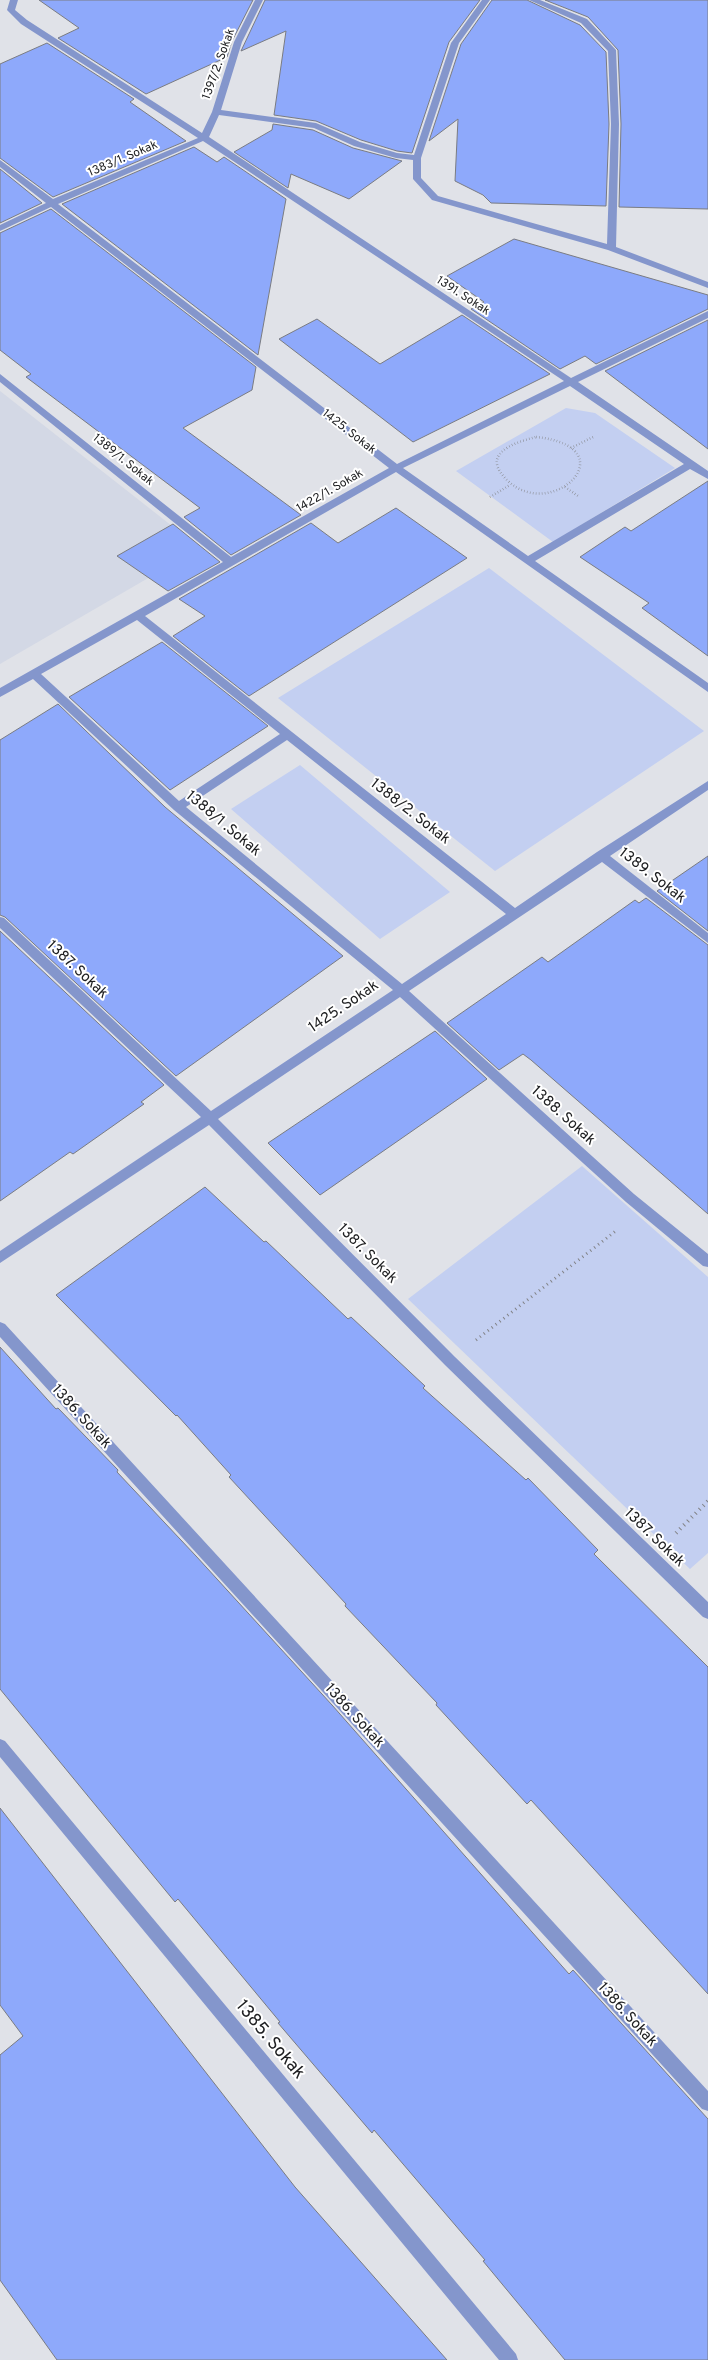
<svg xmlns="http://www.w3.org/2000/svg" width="708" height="2360" font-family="Overpass,sans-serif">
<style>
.built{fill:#d3d8e5}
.green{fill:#c3cff1}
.building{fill:#8ea9fb;stroke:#7a7c82}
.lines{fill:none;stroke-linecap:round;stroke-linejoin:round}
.path-far2{stroke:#828387;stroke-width:2.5;stroke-dasharray:0.5 2.5;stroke-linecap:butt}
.path-far1{stroke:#828387;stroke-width:3;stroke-dasharray:1 4;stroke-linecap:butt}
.path{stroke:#828387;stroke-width:4;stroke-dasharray:1 4.5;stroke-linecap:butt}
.minor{fill:#8496cc;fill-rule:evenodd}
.labels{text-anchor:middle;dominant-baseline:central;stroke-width:4;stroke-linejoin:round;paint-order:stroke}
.far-street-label{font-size:12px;fill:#202123;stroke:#fff}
.street-label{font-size:15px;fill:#202123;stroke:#fff}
.near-street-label{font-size:18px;fill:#202123;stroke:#fff}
</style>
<rect width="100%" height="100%" fill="#e0e2e8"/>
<path class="built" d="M0,391L200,548L0,664Z"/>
<path class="green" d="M566,408L595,413L675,468L553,542L456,471Z
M489,568L704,731L495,871L278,698Z
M300,765L450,892L380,939L231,809Z
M582,1166L708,1277V1553L690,1569L408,1299Z"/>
<path class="building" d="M39,0H253L232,41L227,57L146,94L58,38L79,28Z
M265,0H480L449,42L412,153L397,151L361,140L316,121L274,115L286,31L241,51Z
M492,0H527L580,25L606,52L609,124L606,206L491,203L483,195L455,181L458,119L429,141L461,44Z
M545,0H708V209L619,207L621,124L618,50L588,17Z
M47,43L134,99L130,102L186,141L53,197L0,158V64Z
M273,124L313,130L353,148L402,161L349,199L291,174L288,188L234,152L272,130Z
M194,147L217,162L224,157L286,199L258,355L62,204Z
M0,169L42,203L0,223Z
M51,209L256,367L252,390L183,428L301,515L231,555L184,517L200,508L26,377L31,374L0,350V233Z
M514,239L708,295V309L596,364L585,356L560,369L471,309L484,302L447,276Z
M462,315L550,374L413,442L279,339L317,319L380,364Z
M708,320V449L605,371Z
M708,481V656L642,608L649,603L580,557L625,527L631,531Z
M396,508L467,558L249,696L173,636L205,616L179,599L311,523L338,543Z
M173,524L220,562L168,591L117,556Z
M162,642L268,726L170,790L69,697Z
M58,704L165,807L343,956L176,1076L5,917L0,915V740Z
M708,856V931L657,891Z
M646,898L708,945V1214L531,1060L523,1054L499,1070L447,1023L542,957L548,962L635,900L639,903Z
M0,931L164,1085L141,1102L144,1104L73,1154L70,1152L0,1201Z
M435,1031L487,1079L320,1195L268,1143Z
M205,1187L264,1242L266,1241L348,1319L351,1317L425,1386L423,1388L526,1480L528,1478L598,1550L594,1554L708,1667V1994L531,1800L527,1804L436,1705L437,1703L345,1606L346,1604L229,1477L231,1475L177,1415L176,1416L56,1295Z
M0,1347L56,1409L58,1408L118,1470L117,1472L196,1556L332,1705L569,1974L573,1970L708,2119V2360H565L483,2261L485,2260L374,2130L372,2133L278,2023L280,2022L178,1899L175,1902L0,1689Z
M0,1808L295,2187L447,2360H57L0,2280V2055L23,2036L0,2005Z"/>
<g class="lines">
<path class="path-far2" d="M536,437C629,447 553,523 508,481C479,454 513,443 536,437Z
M571,448L595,436
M565,487L578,496
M490,497L510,485"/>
<path class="path-far1" d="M476,1340L617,1230"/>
<path class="path" d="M676,1533L708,1501"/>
<path class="minor" d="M10,0H18L15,10L27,20L202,133L212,112L234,42L255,0H263L242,42L221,110L316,123L360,142L397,153L414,155L451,43L482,0H490L459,43L421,158V178L438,196L607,244L611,124L608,51L581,23L529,0H540L587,19L616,50L619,124L616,247L708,282V288L608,250L432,200L413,179V160L396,158L354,146L314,128L219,115L209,137L571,378L708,311V318L578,382L708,471V479L690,469L535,561L708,683V692L396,472L145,616L515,908L597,852L708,781V790L610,856L708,933V943L602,862L409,991L634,1194L708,1254V1267L703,1266L626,1202L400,997L218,1119L455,1357L708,1602V1619L703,1617L445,1365L209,1125L0,1263V1251L201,1117L0,928V917L4,918L211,1111L393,990L174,810L33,679L0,697V688L223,562L0,382V374L231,557L389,468L51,207L0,231V225L46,203L0,167V160L53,199L198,138L21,24L7,10ZM203,141L564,381L397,464L58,204ZM570,386L684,464L528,556L403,468ZM137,620L280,734L179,801L41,674ZM287,740L506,914L402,984L186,807Z
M0,1322L5,1324L708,2091V2111L702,2109L0,1337Z
M0,1739L5,1741L516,2354L518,2360H499L0,1757Z"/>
</g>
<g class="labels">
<g class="far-street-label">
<text transform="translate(219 64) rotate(-70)">1397/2. Sokak</text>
<text transform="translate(123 159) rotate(-23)">1383/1. Sokak</text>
<text transform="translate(463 296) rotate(33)">1391. Sokak</text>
<text transform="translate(349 432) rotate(38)">1425. Sokak</text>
<text transform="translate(123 460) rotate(39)">1389/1. Sokak</text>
<text transform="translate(330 491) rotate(-30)">1422/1. Sokak</text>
</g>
<g class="street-label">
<text transform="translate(410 812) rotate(38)">1388/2. Sokak</text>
<text transform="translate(223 824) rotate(40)">1388/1 .Sokak</text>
<text transform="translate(652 876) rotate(38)">1389. Sokak</text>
<text transform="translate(77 970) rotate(43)">1387. Sokak</text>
<text transform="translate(344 1007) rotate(-34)">1425. Sokak</text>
<text transform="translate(563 1116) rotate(42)">1388. Sokak</text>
<text transform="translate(367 1254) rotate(45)">1387. Sokak</text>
<text transform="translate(81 1417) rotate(48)">1386. Sokak</text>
<text transform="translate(654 1538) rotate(44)">1387. Sokak</text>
<text transform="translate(354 1716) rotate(48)">1386. Sokak</text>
<text transform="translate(627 2015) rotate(48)">1386. Sokak</text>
</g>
<g class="near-street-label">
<text transform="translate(270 2040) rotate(50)">1385. Sokak</text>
</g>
</g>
</svg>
